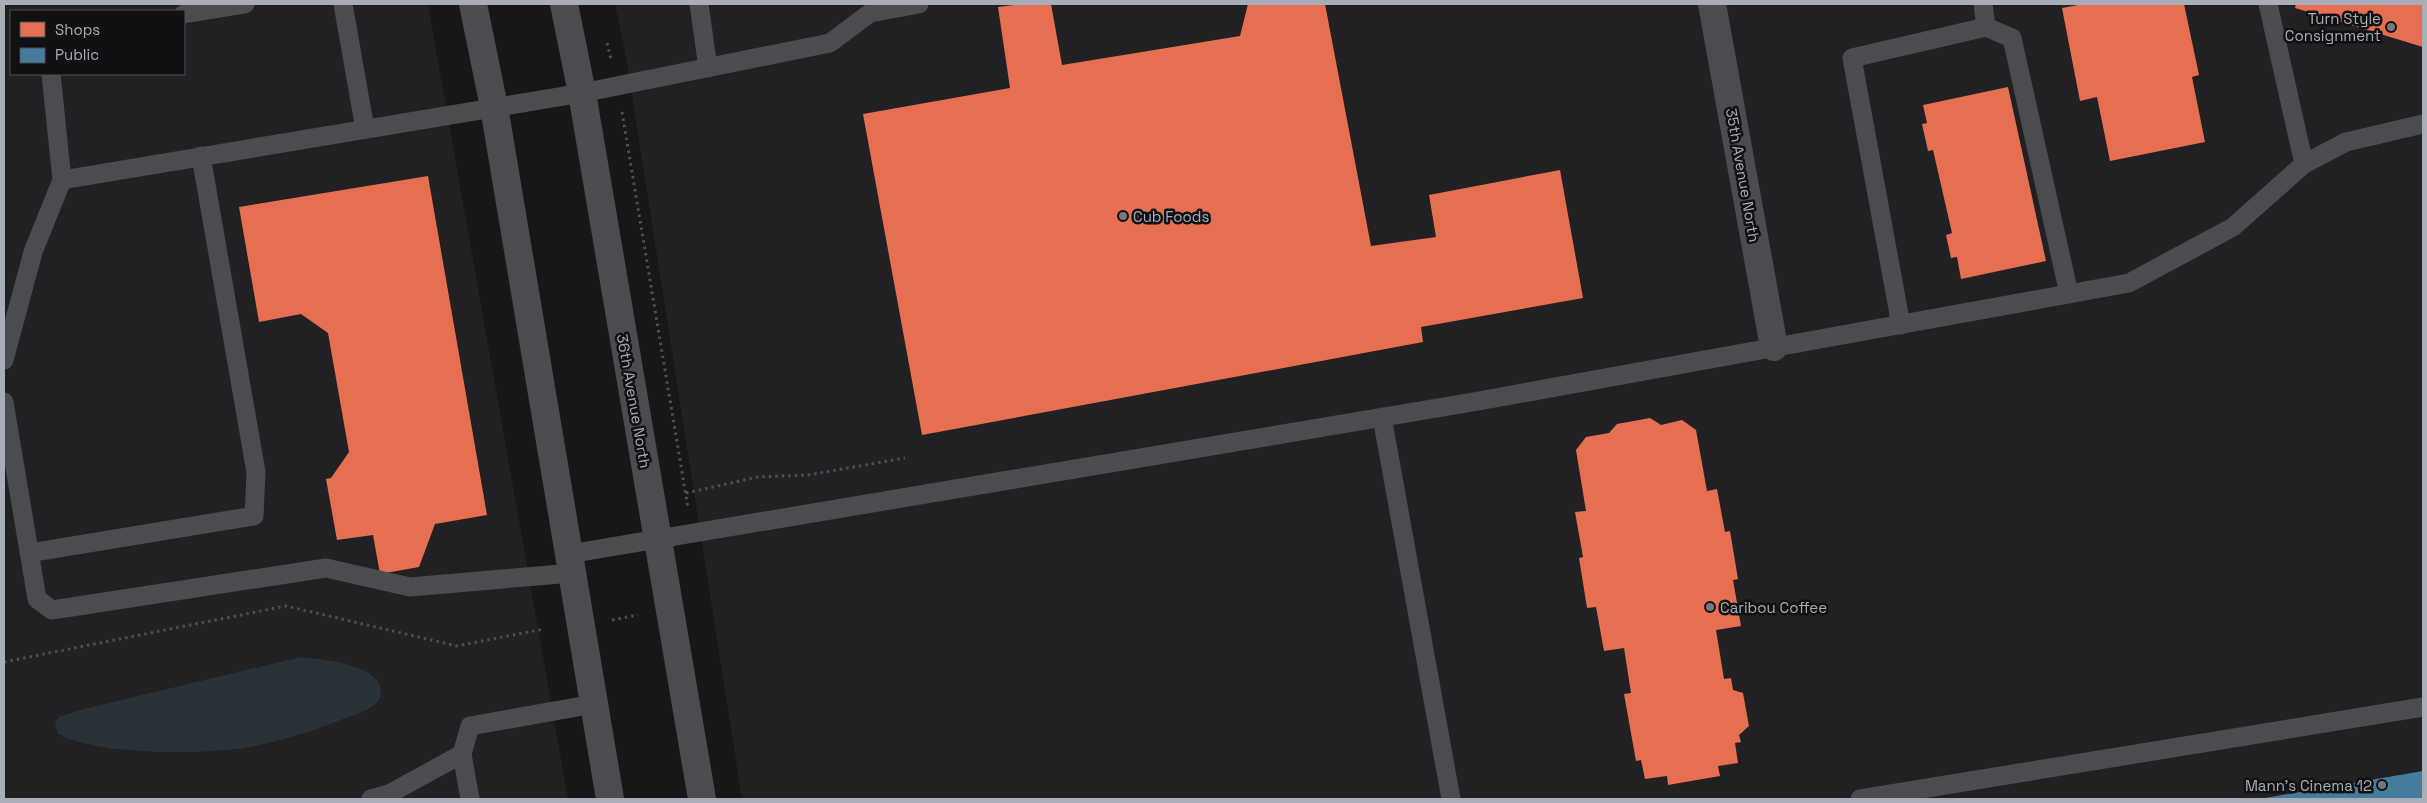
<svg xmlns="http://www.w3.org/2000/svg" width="2427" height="803" font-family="'Space Grotesk',sans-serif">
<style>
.built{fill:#212123;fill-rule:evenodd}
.water{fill:#2a3239}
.shops{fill:#e76f51}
.public{fill:#457b9d}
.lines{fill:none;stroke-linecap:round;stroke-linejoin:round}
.path{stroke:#4d4e52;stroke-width:3;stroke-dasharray:2.5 4;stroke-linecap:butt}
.service{stroke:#4b4c50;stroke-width:19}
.minor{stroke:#4b4c50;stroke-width:28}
.tertiary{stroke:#4b4c50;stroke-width:28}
.poi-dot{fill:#757880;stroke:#111113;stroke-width:2}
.labels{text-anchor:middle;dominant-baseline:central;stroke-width:5;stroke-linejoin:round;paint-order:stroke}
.poi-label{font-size:15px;fill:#a8adb8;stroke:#111113;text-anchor:end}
.street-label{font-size:15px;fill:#a8adb8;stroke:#111113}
</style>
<rect width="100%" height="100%" fill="#171717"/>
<path class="built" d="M4,4H428L568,799H4ZM11,11H184V74H11Z
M615,4H2423V799H742L625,51Z"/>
<path class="water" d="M301,657C322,659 382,665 381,692C381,698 379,701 374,705C367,711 353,715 343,719C309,733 263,747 226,750C182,754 97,754 58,734L55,724L59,717L80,710Z"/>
<path class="shops" d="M1022,4H1051L1062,65L1240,36L1248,4H1325L1371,246L1436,237L1429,195L1560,170L1583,298L1421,327L1423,342L922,435L863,114L1010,88L998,7Z
M2083,4H2184L2199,75L2192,77L2205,142L2110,161L2097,97L2080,101L2062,8Z
M2296,4H2423V47L2295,8Z
M2008,87L2046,261L1961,279L1957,257L1951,258L1946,235L1952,233L1933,150L1928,151L1922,124L1927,123L1923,105Z
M428,176L487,515L435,524L419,567L380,574L373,535L337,540L326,479L331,478L349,452L328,333L301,314L259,322L239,207Z
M1650,418L1661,425L1682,420L1696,430L1707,491L1717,489L1725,532L1730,531L1738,579L1733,580L1741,626L1716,630L1724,679L1731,678L1733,690L1743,693L1749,726L1739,735L1741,742L1735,743L1738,763L1718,766L1720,776L1668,785L1667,776L1645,779L1641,760L1636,761L1624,694L1631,693L1624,648L1604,651L1596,607L1587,608L1579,558L1583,557L1575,512L1586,511L1576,450L1586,437L1609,433L1617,424Z"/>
<path class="public" d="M2423,771V799H2265V798Z"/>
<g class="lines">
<path class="path" d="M607,43L611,59
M622,112L688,508
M686,493L758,477L808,475L905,458
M612,620L638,615
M4,662L286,606L457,646L544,629"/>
<path class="service" d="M343,4L365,129
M699,4L708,68
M1983,4L1986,27L2012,38L2069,294
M2268,4L2304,164L2346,142L2423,124
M184,14L245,4
M51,74L62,180
M1901,325L1852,58L1986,27
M4,360L33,252L62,180L582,93L830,43L870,13L919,4
M4,402L37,599L52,610L326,568L410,587L572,573
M1382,417L1451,799
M29,553L254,516L256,472L201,156
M569,554L1473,402L2129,283L2233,227L2304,164
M371,799L389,794L462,754
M470,799L462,754L470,726L594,704
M1860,799L2423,707"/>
<path class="minor" d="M1712,4L1774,347"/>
<path class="tertiary" d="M473,4L494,107L610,799
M564,4L582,93L702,799"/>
</g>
<g class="poi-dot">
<circle cx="2391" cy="27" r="5"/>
<circle cx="1123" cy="216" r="5"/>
<circle cx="1710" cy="607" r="5"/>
<circle cx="2382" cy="785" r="5"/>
</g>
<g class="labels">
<g class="poi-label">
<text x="2381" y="18">Turn Style<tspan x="2381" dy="17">Consignment</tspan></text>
<text x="1133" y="216" text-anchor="start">Cub Foods</text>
<text x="1720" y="607" text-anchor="start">Caribou Coffee</text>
<text x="2372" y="785">Mann's Cinema 12</text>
</g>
<g class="street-label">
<text transform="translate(1743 175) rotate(80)">35th Avenue North</text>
<text transform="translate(634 401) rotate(80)">36th Avenue North</text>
</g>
</g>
<rect width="2427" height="803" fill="none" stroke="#a8adb8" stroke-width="10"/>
<rect x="10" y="10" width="175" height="65" fill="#111113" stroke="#4d4f55"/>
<rect x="20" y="22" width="25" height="15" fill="#e76f51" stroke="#4d4f55"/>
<text x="55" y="35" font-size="15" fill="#a8adb8">Shops</text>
<rect x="20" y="48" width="25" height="15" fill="#457b9d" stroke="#4d4f55"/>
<text x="55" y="60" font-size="15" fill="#a8adb8">Public</text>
</svg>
